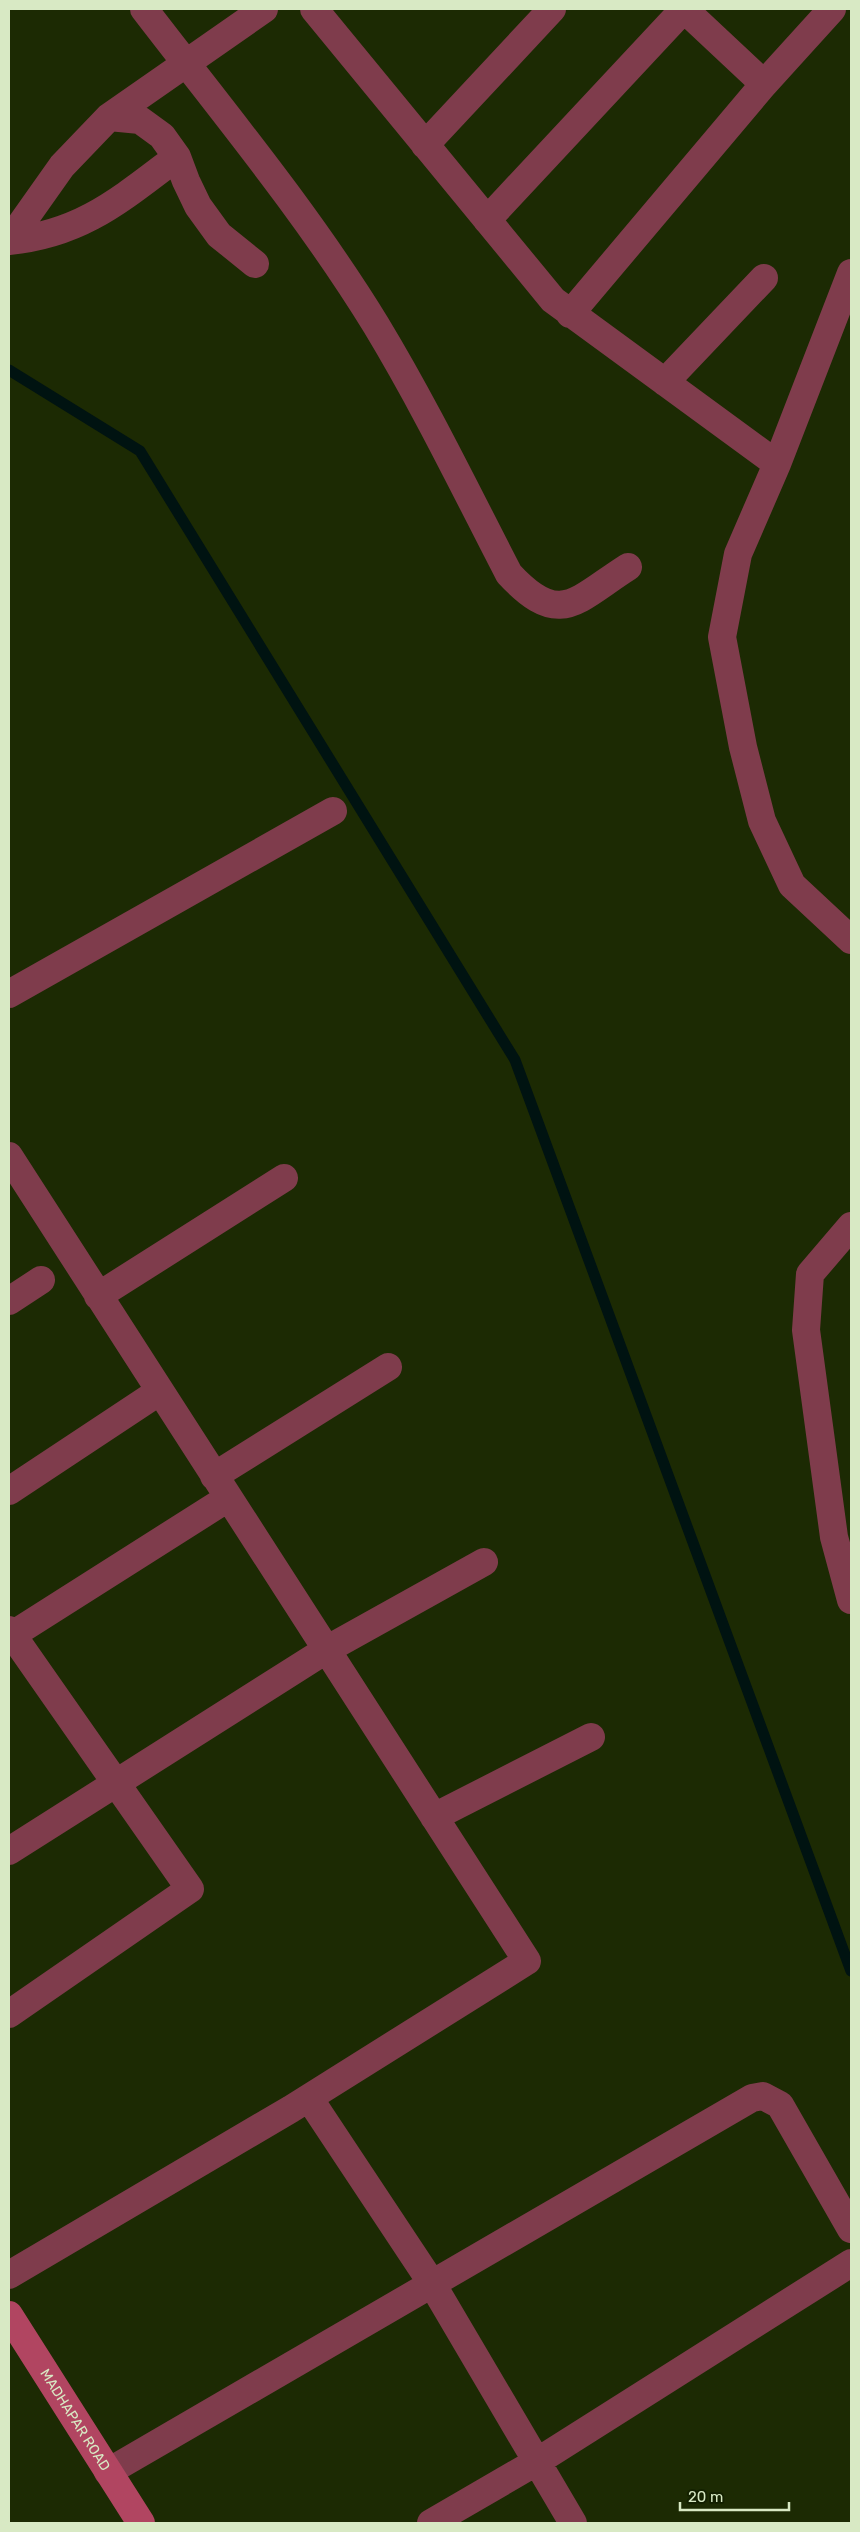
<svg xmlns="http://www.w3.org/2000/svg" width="860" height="2532" font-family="Rubik,sans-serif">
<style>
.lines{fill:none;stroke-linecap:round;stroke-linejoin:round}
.stream{stroke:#001311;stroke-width:11}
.street{stroke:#7f3c4c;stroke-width:28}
.secondary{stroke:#b14561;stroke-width:28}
.labels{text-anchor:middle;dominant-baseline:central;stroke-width:4;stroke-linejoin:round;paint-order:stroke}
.street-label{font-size:14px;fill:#d8e9c4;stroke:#132000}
</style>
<rect width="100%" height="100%" fill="#1c2a03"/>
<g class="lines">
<path class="stream" d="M9,370L140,451L515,1060L851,1971"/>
<path class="street" d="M144,9C223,112 308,214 376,325C425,406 466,491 509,574C560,629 576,600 628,567
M314,9L553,300L777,464
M684,9L764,84
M109,117L140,120L162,136L177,157L186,181L198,206L219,235L255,264
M425,145L552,9
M487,220L684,9
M9,241L62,166L109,117L264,9
M9,241C82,234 121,199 177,157
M851,273L777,464L738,554L722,637L743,747L762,821L792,885L851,940
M570,314L764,84L832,9
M665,382L764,278
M9,994L333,811
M9,1156L527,1961L291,2109L9,2275
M851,1226L810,1274L806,1330L834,1537L851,1600
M98,1296L284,1178
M9,1301L41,1280
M214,1476L388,1367
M9,1491L160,1391
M9,1630L190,1889L9,2014
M9,1637L228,1498
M434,1817L591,1737
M9,1851L326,1650L484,1562
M309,2098L431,2282L573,2523
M108,2472L752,2098L763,2096L780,2105L851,2229
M431,2523L538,2461L851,2263"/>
<path class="secondary" id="s1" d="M9,2315L141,2523"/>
</g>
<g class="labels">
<g class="street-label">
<text stroke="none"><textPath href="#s1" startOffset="124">MADHAPAR ROAD</textPath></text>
</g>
</g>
<rect width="860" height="2532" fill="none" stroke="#d8e9c4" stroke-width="20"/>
<path d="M680 2502v8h109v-8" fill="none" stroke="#d8e9c4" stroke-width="2.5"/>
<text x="688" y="2502" font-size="15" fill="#d8e9c4" stroke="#132000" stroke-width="4" paint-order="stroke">20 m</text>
</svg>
